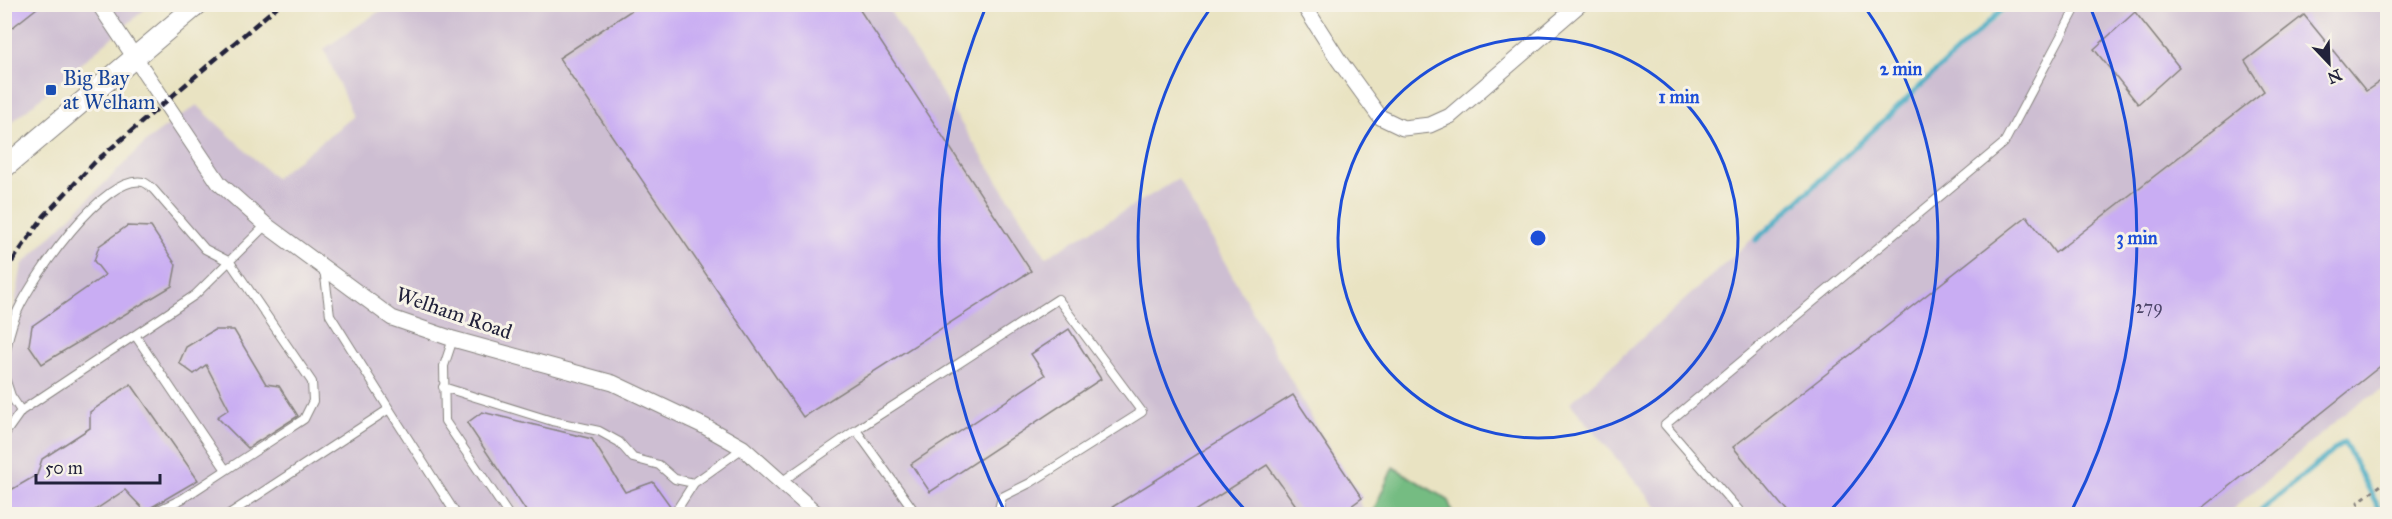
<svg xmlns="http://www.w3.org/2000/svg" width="2392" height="519" font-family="'IM FELL Great Primer',serif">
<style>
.industrial{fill:#cdbed2}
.forest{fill:#74bc82;stroke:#4b6f5e;stroke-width:1.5}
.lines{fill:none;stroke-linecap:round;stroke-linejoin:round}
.stream{stroke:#42aac2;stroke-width:5}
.building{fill:#c9adf3}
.service-casing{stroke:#86827e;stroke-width:10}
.minor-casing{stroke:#86827e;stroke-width:17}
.tertiary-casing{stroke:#86827e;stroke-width:22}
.path{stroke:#86827e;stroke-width:3;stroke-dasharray:4.5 4.5;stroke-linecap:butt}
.service{stroke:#fff;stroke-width:8}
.minor{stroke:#fff;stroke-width:15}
.tertiary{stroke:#fff;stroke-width:20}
.rail{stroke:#22223b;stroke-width:4.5;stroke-dasharray:9 4.5;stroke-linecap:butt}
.ring{fill:none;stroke:#1d4ed8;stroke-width:3}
.transit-dot{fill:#1a4fb4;stroke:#f7f3e8;stroke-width:2}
.labels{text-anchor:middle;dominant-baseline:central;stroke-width:6;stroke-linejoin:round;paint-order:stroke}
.number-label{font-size:18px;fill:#4c4569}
.transit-label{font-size:21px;fill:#164399;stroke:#f7f3e8;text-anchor:start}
.street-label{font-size:21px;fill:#22223b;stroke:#f7f3e8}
.centre{fill:#1d4ed8;stroke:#f7f3e8;stroke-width:3}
.ring-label{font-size:18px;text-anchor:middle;font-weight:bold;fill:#1d4ed8;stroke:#f7f3e8;stroke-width:6;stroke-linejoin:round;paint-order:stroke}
</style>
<rect width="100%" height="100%" fill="#f7f3e8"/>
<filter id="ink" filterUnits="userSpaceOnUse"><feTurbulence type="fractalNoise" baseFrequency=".0167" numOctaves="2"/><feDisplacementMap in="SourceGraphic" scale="12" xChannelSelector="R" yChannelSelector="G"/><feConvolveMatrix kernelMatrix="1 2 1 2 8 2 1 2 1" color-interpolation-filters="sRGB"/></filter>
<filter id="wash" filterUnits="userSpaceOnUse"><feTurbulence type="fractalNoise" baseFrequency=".008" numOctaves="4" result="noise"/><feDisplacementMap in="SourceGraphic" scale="24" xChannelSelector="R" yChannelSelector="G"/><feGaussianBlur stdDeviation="1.35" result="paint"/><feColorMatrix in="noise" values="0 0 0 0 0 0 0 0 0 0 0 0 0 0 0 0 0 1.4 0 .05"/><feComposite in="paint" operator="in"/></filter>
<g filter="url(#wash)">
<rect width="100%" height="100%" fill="#e9e3c2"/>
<path class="industrial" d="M427,4L886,5L1046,257L1178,179L1366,514H5V356L22,265L149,139L197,105L275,178L353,117L324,49L378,12Z
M5,5H150L5,128Z
M2012,5H2387V388L2354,406L2227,514H1663L1570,403Z"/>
<path class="forest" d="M1393,467L1448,500L1453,514H1372Z"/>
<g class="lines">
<path class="stream" d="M1756,240L2008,4
M2256,514L2344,442L2382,514"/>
</g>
<g id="blocks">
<path class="building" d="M4,4H42L4,34Z
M641,4H856L1031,271L803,417L559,58Z
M2135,12L2179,67L2138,104L2094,49Z
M2304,15L2366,91L2388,76V360L2195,514H1789L1733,447L2027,216L2055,253L2264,91L2245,61Z
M127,226L151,227L176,265L172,286L42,364L29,345L32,326L105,275L94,261L99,246Z
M1069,329L1101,379L930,492L911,464L1045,375L1031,354Z
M214,330H234L266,384L279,386L298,416L248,448L217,417L229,409L206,365L194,374L179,363L186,347Z
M131,384L198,480L145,511L125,490L89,514H4V494L37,475L42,459L90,428V412Z
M1293,395L1362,498L1340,514H1302L1267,465L1190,514H1101Z
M482,412L592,439L625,492L653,482L671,507L665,510L664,514H528L467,423Z"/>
</g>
</g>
<g filter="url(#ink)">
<use href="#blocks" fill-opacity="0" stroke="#86827e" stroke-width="1.5"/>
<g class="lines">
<defs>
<path id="service" d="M135,335L226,470
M453,339L444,366L445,421L508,514
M4,363C7,344 10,327 18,310C33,278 103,174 143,182C147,183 151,187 154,190L205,249L230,262L312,382L313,401L304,419L182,499L150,514
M4,375L11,396L21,411
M443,387L552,421L599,431L619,442L633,458L659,465L675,479L694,483
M389,409L456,514
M856,430L915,512
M4,435L21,411L195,295L266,225
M781,482L856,430L1058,299L1142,412L1030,483L1002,497L998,514
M229,514L389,409L330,315L324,269
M670,514L676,511L694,483L743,448
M1742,514L1665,425L2004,143L2078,4"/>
<path id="minor" d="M99,4L219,183L266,225L392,318L453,339L613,383L704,426L743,448L817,514
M1303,4L1338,59L1380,117L1403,128L1430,125L1450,116L1580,4"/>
<path id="tertiary" d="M4,168L198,4"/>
</defs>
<use href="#service" class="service-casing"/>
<use href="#minor" class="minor-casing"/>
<use href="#tertiary" class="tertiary-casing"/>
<path class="path" d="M2360,514L2358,502L2388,480"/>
<use href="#service" class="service"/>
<use href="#minor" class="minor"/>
<use href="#tertiary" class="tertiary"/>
<path class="rail" d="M4,273L44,216L95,162L280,4"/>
</g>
</g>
<g class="ring">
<circle cx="1538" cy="238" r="200"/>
<path d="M1248 513A400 400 0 0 1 1212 6M1864 6A400 400 0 0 1 1828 513"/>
<path d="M1004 510A599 599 0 0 1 985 9M2091 9A599 599 0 0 1 2072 510"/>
</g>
<rect class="transit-dot" x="45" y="84" width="12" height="12" rx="3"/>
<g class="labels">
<g class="number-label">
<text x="2149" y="307">279</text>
</g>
<g class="transit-label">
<text x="63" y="78">Big Bay<tspan x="63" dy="24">at Welham</tspan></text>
</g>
<g class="street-label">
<text transform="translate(454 313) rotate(19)">Welham Road</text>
</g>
</g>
<circle cx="1538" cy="238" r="9" class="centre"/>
<g class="ring-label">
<text x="1901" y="75">2 min</text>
<text x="1679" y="103">1 min</text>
<text x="2137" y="244">3 min</text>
</g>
<rect width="2392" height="519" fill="none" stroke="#f7f3e8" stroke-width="24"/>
<g transform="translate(2329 63) rotate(157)" stroke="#f7f3e8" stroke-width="4.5" paint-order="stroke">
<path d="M0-4.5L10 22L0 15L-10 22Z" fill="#22223b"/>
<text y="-9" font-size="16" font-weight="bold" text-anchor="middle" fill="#22223b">N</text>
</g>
<path d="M36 474v9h124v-9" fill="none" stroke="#22223b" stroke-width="3"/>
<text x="45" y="474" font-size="18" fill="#22223b" stroke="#f7f3e8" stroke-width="4.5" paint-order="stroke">50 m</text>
</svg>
